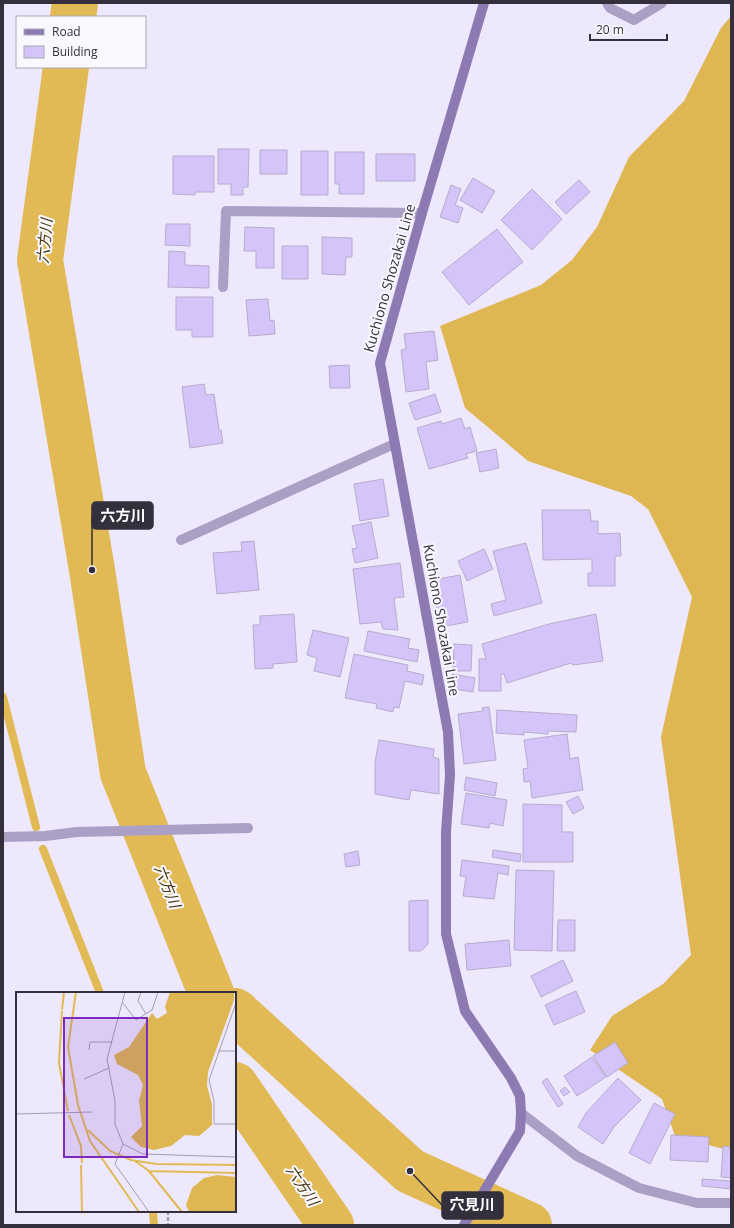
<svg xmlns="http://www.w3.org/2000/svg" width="734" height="1228" font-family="'Open Sans','Noto Sans JP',sans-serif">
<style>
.forest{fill:#deb652}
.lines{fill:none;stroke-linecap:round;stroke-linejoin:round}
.stream{stroke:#e1ba56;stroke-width:8}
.river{stroke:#e1ba56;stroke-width:46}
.building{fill:#d5c4f9;stroke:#b6accc}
.path{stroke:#a5a0b2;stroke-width:2.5;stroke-dasharray:4 2;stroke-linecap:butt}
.minor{stroke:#ac9fc6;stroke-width:10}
.secondary{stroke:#8d7ab2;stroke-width:10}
.labels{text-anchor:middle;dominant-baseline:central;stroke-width:4;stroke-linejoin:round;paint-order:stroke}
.street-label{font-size:14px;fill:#332f3c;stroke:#faf8ff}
.water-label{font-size:15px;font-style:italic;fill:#453509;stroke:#faf8ff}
.inset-river{fill:none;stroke:#e1ba56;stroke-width:2}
.inset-road{fill:none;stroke:#a39eb0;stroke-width:1}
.view{fill:#7b2cbf;fill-opacity:0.15;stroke:#7b2cbf;stroke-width:2}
.inset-edge{fill:none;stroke:#332f3c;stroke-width:2}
.leader{fill:none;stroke:#332f3c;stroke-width:1.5}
.callout-dot{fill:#332f3c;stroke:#faf8ff;stroke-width:1.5}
.callout{fill:#332f3c;stroke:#332f3c;stroke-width:1.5}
.callout-label{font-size:15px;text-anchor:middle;font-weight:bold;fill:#fff}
</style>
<rect width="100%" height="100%" fill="#eee8fd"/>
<path class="forest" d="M731,16V1151L675,1136L662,1099L590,1050L612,1016L663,984L691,955L661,737L692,597L648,509L631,496L528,461L465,408L440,326L541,285L572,260L597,227L629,157L684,101L721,28Z"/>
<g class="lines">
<path class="stream" d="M3,697L36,827
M43,849L100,993
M153,1211L154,1225"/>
<path class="river" d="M73,17L75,3
M66,67L40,260L92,570L123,773L211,993
M235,1011L410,1171L529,1225
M235,1085L331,1225"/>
</g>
<path class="building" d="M218,149H249L248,187H243V195H231V184H218Z
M260,150H287V174H260Z
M301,151H328V195H301Z
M335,152H364V194H339V184H335Z
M376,154H415V181H376Z
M173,156H214V192H195V195L173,194Z
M473,178L495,191L482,213L460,200Z
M579,180L590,192L566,214L555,202Z
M451,185L461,189L455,205L463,208L458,223L440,217Z
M532,189L562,219L532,250L501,220Z
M166,224H190V246L165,245Z
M245,227L274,228V268H256V251H244Z
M497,229L523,262L469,305L442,272Z
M322,237L352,238V257H346L345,275L322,274Z
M282,246H308V279H282Z
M169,251L185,252V265L209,266V288L168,287Z
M176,297H213V337H192V330H176Z
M268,299L270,321L274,320L275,334L249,336L246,300Z
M434,331L438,360L426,362L429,389L406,392L401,350L406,349L404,334Z
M349,365L350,388H330L329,366Z
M204,384L206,395L214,394L219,430H221L223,443L190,448L182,387Z
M435,394L441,412L415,420L409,403Z
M461,418L465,429L470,427L477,451L466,454L468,458L429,469L417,428L441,421L442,424Z
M496,449L499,468L480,472L476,453Z
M383,479L389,516L360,521L354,484Z
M542,510H590L591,521H598V534L620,533L621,556H615V586H588V573H592V559L543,560Z
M371,522L378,558L355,563L352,549L357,548L352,526Z
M254,541L259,590L217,594L213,553L242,551L241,542Z
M526,543L542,603L494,616L491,604L506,600L493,551Z
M484,549L493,569L467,581L458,561Z
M400,563L404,597L394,598L398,630L383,629L381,622L360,624L353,569Z
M460,575L468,622L440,627L432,580Z
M294,614L297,662L273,664V668L255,669L253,625H260V616Z
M596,614L603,661L573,665L571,663L507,683L504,674H501V691H479V659H486L482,644L549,624Z
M313,630L349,638L340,677L314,671L317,658L307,655Z
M368,631L410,639L408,648L419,650L417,662L364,651Z
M454,644L472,645L471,671H453Z
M354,654L408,665L407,671L424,675L422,685L405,681L399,708L394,707L393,712L376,708L377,704L345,698Z
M452,674L475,678L473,692L454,689Z
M489,707L496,760L464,764L458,714L483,711L482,708Z
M497,710L577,715L576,732L548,731V734L524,732V735L496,733Z
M567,734L570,759L578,757L583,790L532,798L530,781L524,782L523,769L528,768L524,740Z
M379,740L434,749L433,757L439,759V794L411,790L409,800L375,794V762Z
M466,777L497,783L495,796L464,790Z
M466,793L507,800L503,826L490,823L489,828L461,824Z
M578,796L584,808L573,814L566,802Z
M523,804L562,805V832H573V862H523Z
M493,850L521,854L520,862L492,857Z
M358,851L360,865L346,867L344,854Z
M462,860L509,866L508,875L498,873L494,899L463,896L466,877L460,876Z
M516,870L554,871L552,951L514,950Z
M428,900V944L421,951H409V901Z
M558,920H575V951H557Z
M509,940L511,966L467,970L465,944Z
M563,960L573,981L541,997L531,976Z
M576,991L585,1012L554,1025L545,1005Z
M615,1042L628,1063L607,1077L593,1056Z
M592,1057L606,1077L577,1096L564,1076Z
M547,1078L563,1104L558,1107L542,1082Z
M618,1078L641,1100L614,1127L603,1144L578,1127L586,1113Z
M565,1087L570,1092L564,1096L560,1091Z
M654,1103L675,1114L650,1164L629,1153Z
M671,1135L709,1137L708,1162L670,1160Z
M723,1146L731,1147V1178L721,1177Z
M702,1179L731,1181V1189L702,1186Z"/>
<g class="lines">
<path class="path" d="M168,1211V1225"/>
<path class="minor" d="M607,3L610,8L634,20L662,3
M223,287L226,211L422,213
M181,540L394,444
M3,837L45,836L77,832L248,828
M521,1113L577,1156L639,1188L697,1203H731"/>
<path class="secondary" d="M464,1225L520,1131L521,1113L520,1096L511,1078L465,1011L446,934V832L450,775L448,732L380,363L422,213L484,3"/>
</g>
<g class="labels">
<g class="street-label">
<text transform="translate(389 278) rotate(-74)">Kuchiono Shozakai Line</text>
<text transform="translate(442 620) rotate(80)">Kuchiono Shozakai Line</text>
</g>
<g class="water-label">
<text transform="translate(44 241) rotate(-85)">六方川</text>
<text transform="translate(168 886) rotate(68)">六方川</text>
<text transform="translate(303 1185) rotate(56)">六方川</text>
</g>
</g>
<g transform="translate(16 992)">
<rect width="220" height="220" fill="#eee8fd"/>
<path d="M154,0H218V8L192,80L191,94L196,112V133L183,144L169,143L155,154L138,158L125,155L115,145L126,134L123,109L127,93L122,83L101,72L98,63L113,55L136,21L141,27L151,21L149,15ZM201,183L220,185V220H173L170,213L176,196L188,186Z" fill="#deb652"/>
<path class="inset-river" d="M60,0L52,55L62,113L74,149L123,220M46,18L48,0M46,19L43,71L52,119M53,123L65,154L66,171M72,138L94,159L115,168L140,172L220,173M119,169L133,179L166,220M65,173L66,220M133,179L220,181"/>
<path class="inset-road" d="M109,0L91,67L99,109V132L107,152L99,172L133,220M125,0L122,9L130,22M107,11L120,28L136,18L142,0M220,11L193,88L198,109V132H220M73,58L74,50H96M202,59H220M68,87L93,76M0,122L76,120M107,152L127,162L220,165"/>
<path class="view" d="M48,26H131V165H48Z"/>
<rect width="220" height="220" class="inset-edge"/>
</g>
<path class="leader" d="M92 570L92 516M410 1171L442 1205"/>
<g class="callout-dot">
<circle cx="92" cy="570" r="4"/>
<circle cx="410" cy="1171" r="4"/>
</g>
<g class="callout">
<rect x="92" y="502" width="61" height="27" rx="4"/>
<rect x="442" y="1192" width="61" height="27" rx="4"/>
</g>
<g class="callout-label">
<text x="123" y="521">六方川</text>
<text x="472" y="1210">穴見川</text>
</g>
<rect width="734" height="1228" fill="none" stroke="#332f3c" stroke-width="8"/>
<rect x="16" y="16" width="130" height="52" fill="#faf8ff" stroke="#aaa8b1"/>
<rect x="24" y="29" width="20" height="6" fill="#8d7ab2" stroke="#aaa8b1"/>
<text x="52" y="36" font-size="12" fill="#332f3c">Road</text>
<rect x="24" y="46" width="20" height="12" fill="#d5c4f9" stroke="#aaa8b1"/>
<text x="52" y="56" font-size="12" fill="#332f3c">Building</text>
<path d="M590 34v6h77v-6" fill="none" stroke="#332f3c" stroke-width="2"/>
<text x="596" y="34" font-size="12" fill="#332f3c" stroke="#faf8ff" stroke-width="3" paint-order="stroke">20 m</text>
</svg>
